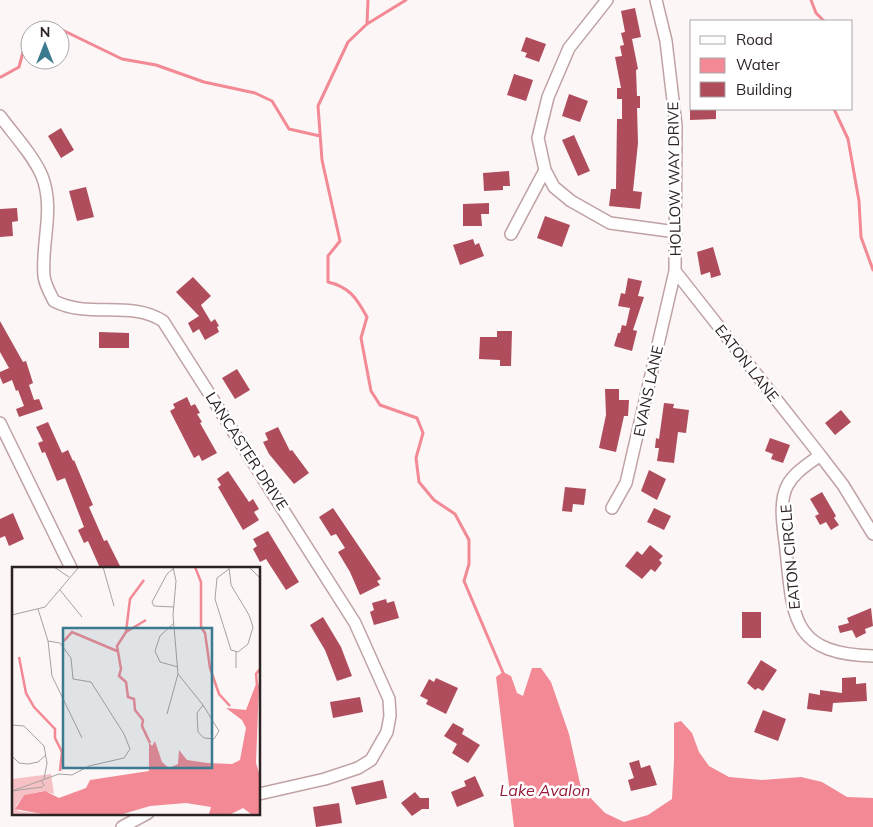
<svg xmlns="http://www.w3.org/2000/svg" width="873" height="827" font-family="Mulish,sans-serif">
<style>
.water{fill:#f28995}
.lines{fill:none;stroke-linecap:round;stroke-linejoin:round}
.stream{stroke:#f28995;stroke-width:3}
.building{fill:#af4d5c}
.street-casing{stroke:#c0a2a4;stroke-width:14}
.street{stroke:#fff;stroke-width:11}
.labels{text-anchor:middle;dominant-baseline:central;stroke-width:5;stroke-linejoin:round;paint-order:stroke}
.street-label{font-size:15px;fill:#2d2222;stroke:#fff}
.water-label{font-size:16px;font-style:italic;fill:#961a39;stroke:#fff}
.inset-river{fill:none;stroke:#f28995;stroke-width:2.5}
.inset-road{fill:none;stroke:#a9a1a1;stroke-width:1}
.view{fill:#3b7a8f;fill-opacity:0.15;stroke:#3b7a8f;stroke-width:2.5}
.inset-edge{fill:none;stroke:#2d2222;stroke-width:2.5}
</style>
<rect width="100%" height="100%" fill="#fcf6f6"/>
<path class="water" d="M532,668H541L551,682L569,734L581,788L605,813L624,822L648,815L672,799L674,761V723L681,721L692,733L699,752L709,766L729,777L762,780L801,777L822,782L847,797L873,798V827H514L496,677L503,672L511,676L517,693L523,696Z"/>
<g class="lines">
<path class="stream" d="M368,0L367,24L348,42L318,106L322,160L340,241L328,256V282C349,287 356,297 367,317L361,338L371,391L380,405L417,418L423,433L416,458L419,482L434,500L455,514L469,540V564L464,581L504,675
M811,0L816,13L824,21
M367,24L406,0
M34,30L52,25L122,59L156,65L204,82L255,93L272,101L289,129L320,136
M1,77L19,67L27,37L30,34
M834,109L848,139L859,201L861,237L873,270"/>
</g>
<path class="building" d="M635,8L641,37L632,39L638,69L636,70L637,96H640V108H637L638,143L633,191L642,192L640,209L609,206L611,189H616L617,119H622V99H617V88H621L615,57L622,56L620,46L624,45L621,33L625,32L621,11Z
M526,37L546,44L539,62L525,57L527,53L521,51Z
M514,74L533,80L526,101L507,95Z
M569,94L588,101L580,122L562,116Z
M699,109H716V119L690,120V110Z
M61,128L74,150L61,158L48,136Z
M574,135L590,171L578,176L562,140Z
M509,171L510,186H503V190L484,191L483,173Z
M86,187L94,217L77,221L69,191Z
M489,203V214H481L482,226H463V204Z
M17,208L18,221L12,222L13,236L0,237V209Z
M545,216L570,225L562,247L537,238Z
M473,239L475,245L479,243L484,256L460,265L453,245Z
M713,247L721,275L711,278L710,272L701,275L697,252Z
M193,277L211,296L201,305L211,322L215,319L219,326L217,327L219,332L205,340L199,329L193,333L188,323L199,316L176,292Z
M628,278L642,281L638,296L644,297L633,330L637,331L632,351L614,346L618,333H620L622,325L626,326L630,308L618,306L621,293L625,294Z
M0,321L23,362L26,361L33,383L29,385L34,400L39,399L43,409L19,417L16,409L24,406L18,390L16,391L12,380L3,384L0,377V372L9,368L0,352Z
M497,331H512L511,366H500V360L479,359L480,337H497Z
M99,332L129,333V348H99Z
M237,369L250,390L235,399L222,378Z
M605,389H619V400H629L628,416H624L616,452L599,448L606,415Z
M187,397L191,406L195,404L200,413L197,414L202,422L200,423L217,453L202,461L199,455L194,458L170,411L175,408L173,404Z
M664,403L674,404L673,408L689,410L686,433L678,432L674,463L657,461L659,448H655L656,438L659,439Z
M841,410L851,422L835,435L825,423Z
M48,422L62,453L68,450L73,461L74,460L93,505L89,507L104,541L107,540L120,566L114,568H100L88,541L84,543L78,530L84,527L65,478L57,481L45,452L42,453L38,443L43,441L36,427Z
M278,427L290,451L292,450L309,473L294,484L269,454L263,442L268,440L265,433Z
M770,438L790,445L783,463L771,459L773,454L765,451Z
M649,470L666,479L657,500L641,491Z
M228,471L249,502L253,499L259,509L254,512L259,520L243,530L218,487L221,485L217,479Z
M565,487L586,489L584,505L573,504L572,512L562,511Z
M822,492L836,516L834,518L839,525L831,530L826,522L820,525L815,516L819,514L810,499Z
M333,508L381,579L377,581L380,585L360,595L350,572L338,552L345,548L336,534L331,536L319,517Z
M654,508L671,516L664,530L647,522Z
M13,513L24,539L9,546L5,536L0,538V519Z
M268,531L299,582L286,590L266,559L260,562L253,549L257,546L253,539Z
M650,545L663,556L659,560L662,563L655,572L651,569L642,579L625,566L637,551L642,555Z
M386,599L387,603L394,601L399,618L374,625L370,612L374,610L372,603Z
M871,608L873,626L865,629L866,633L856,638L852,630L840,633L838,626L849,623L847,618Z
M742,612H761V638H742Z
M323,617L341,647L352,676L337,681L325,650L310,625Z
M761,660L777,670L763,691L758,688L755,690L747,683Z
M856,677V684L866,683L867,701L833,703L832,712L807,709L809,693L820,695V690L842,693V678Z
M436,678L458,688L446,714L426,704L428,700L420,696L429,679L434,682Z
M360,697L363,712L333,718L330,702Z
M763,710L786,719L778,741L754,732Z
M453,723L464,729L462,734L480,745L468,763L452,753L457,744L444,736Z
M639,760L641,768L650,765L657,785L631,791L628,780L634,778L629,763Z
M475,776L484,796L457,807L451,792L466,786L464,781Z
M383,780L387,798L356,805L351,787Z
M415,792L420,798H429V809H422L412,816L401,803Z
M339,803L342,823L316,827L313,807Z"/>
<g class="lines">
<defs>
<path id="street" d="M607,0L569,48L548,97L538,138L545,170L554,187L571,201L610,223L676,232
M0,116C14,135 33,155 42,176C55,209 41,243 44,276C45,285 50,293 54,301C89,319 131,300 163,321L355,623L389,699L390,716L387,732L371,760L358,768L325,779L259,794
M511,234L545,170
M675,271L820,455
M0,423L71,568
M612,508L626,483L675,271L676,126L666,41L656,0
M873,534L843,485L820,455C809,464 794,472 787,486C778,504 784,531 786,550C793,617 791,654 873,656
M122,827L148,813"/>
</defs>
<use href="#street" class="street-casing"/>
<use href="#street" class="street"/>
</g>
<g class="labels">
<g class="street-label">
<text transform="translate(674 179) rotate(-91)">HOLLOW WAY DRIVE</text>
<text transform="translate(747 363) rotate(52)">EATON LANE</text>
<text transform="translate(648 391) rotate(-78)">EVANS LANE</text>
<text transform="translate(247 451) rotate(57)">LANCASTER DRIVE</text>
<text transform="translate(790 557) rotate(-95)">EATON CIRCLE</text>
</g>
<g class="water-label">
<text x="545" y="790">Lake Avalon</text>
</g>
</g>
<g transform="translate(12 567)">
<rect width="248" height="248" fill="#fcf6f6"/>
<path d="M39,207L42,227L31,224L12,228L4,239L6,244L30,247H0V212Z" fill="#f5c1c5"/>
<path d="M244,117L247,118L244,196L247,206V247H239L231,241L219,247H197L199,240L174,236L138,239L111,247H30L3,242L12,228L33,224L47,231L74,221L78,213L137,204V175L140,179L143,174L150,195L157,201L166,197L167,183L175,193L195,196L220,197L228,193L234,161L230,153L214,141L234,143Z" fill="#f28995"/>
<path class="inset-river" d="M183,0L189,15V60L193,66L198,101L207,127L218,139M132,13L118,32L114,65L105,79L109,102L107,109L114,115L116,130L122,132L123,143L131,153L130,159L138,176M114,65L134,53M52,74L60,65L105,84M7,90L14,126L22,140L43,162V171L50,185L48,204M245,118L244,107L248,102"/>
<path class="inset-road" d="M42,0L57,10M91,0L102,39M237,0L248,11M161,2L155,7L140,35L142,39L162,40M217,2L205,11L203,32L219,83L226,85L236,77L241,60L237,48L219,18L217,0M48,23L70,50M0,48L33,40L67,0M162,56L148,69L143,84L148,95L166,100M36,74L40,109L70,171M224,85V101M166,107L191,138M191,138L207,164L202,172L192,171L186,165L185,146ZM155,147L166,107L161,48L164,14L161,0M0,158L12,159L32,179L35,196L32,212M0,189L7,196L16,197L26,195L34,188M0,224L47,207L60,208L77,199L112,191L118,182L112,167L79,115L61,112L59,91L48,76L36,74L26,42M0,224L30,220L32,218L29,213"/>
<path class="view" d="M51,61H200V201H51Z"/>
<rect width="248" height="248" class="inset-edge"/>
</g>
<rect x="690" y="20" width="162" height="90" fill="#ffffff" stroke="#aba7a7"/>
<rect x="700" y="36" width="25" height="8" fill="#ffffff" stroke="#aba7a7"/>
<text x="736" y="45" font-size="15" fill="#2d2222">Road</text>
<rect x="700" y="58" width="25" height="15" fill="#f28995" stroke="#aba7a7"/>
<text x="736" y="70" font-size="15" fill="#2d2222">Water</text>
<rect x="700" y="82" width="25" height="15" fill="#af4d5c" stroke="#aba7a7"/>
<text x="736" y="95" font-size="15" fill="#2d2222">Building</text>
<g transform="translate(45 45)"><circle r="24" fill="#ffffff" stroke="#aba7a7"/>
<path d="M0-4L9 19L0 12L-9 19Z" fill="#3b7a8f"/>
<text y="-8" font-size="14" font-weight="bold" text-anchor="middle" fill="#2d2222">N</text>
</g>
</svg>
